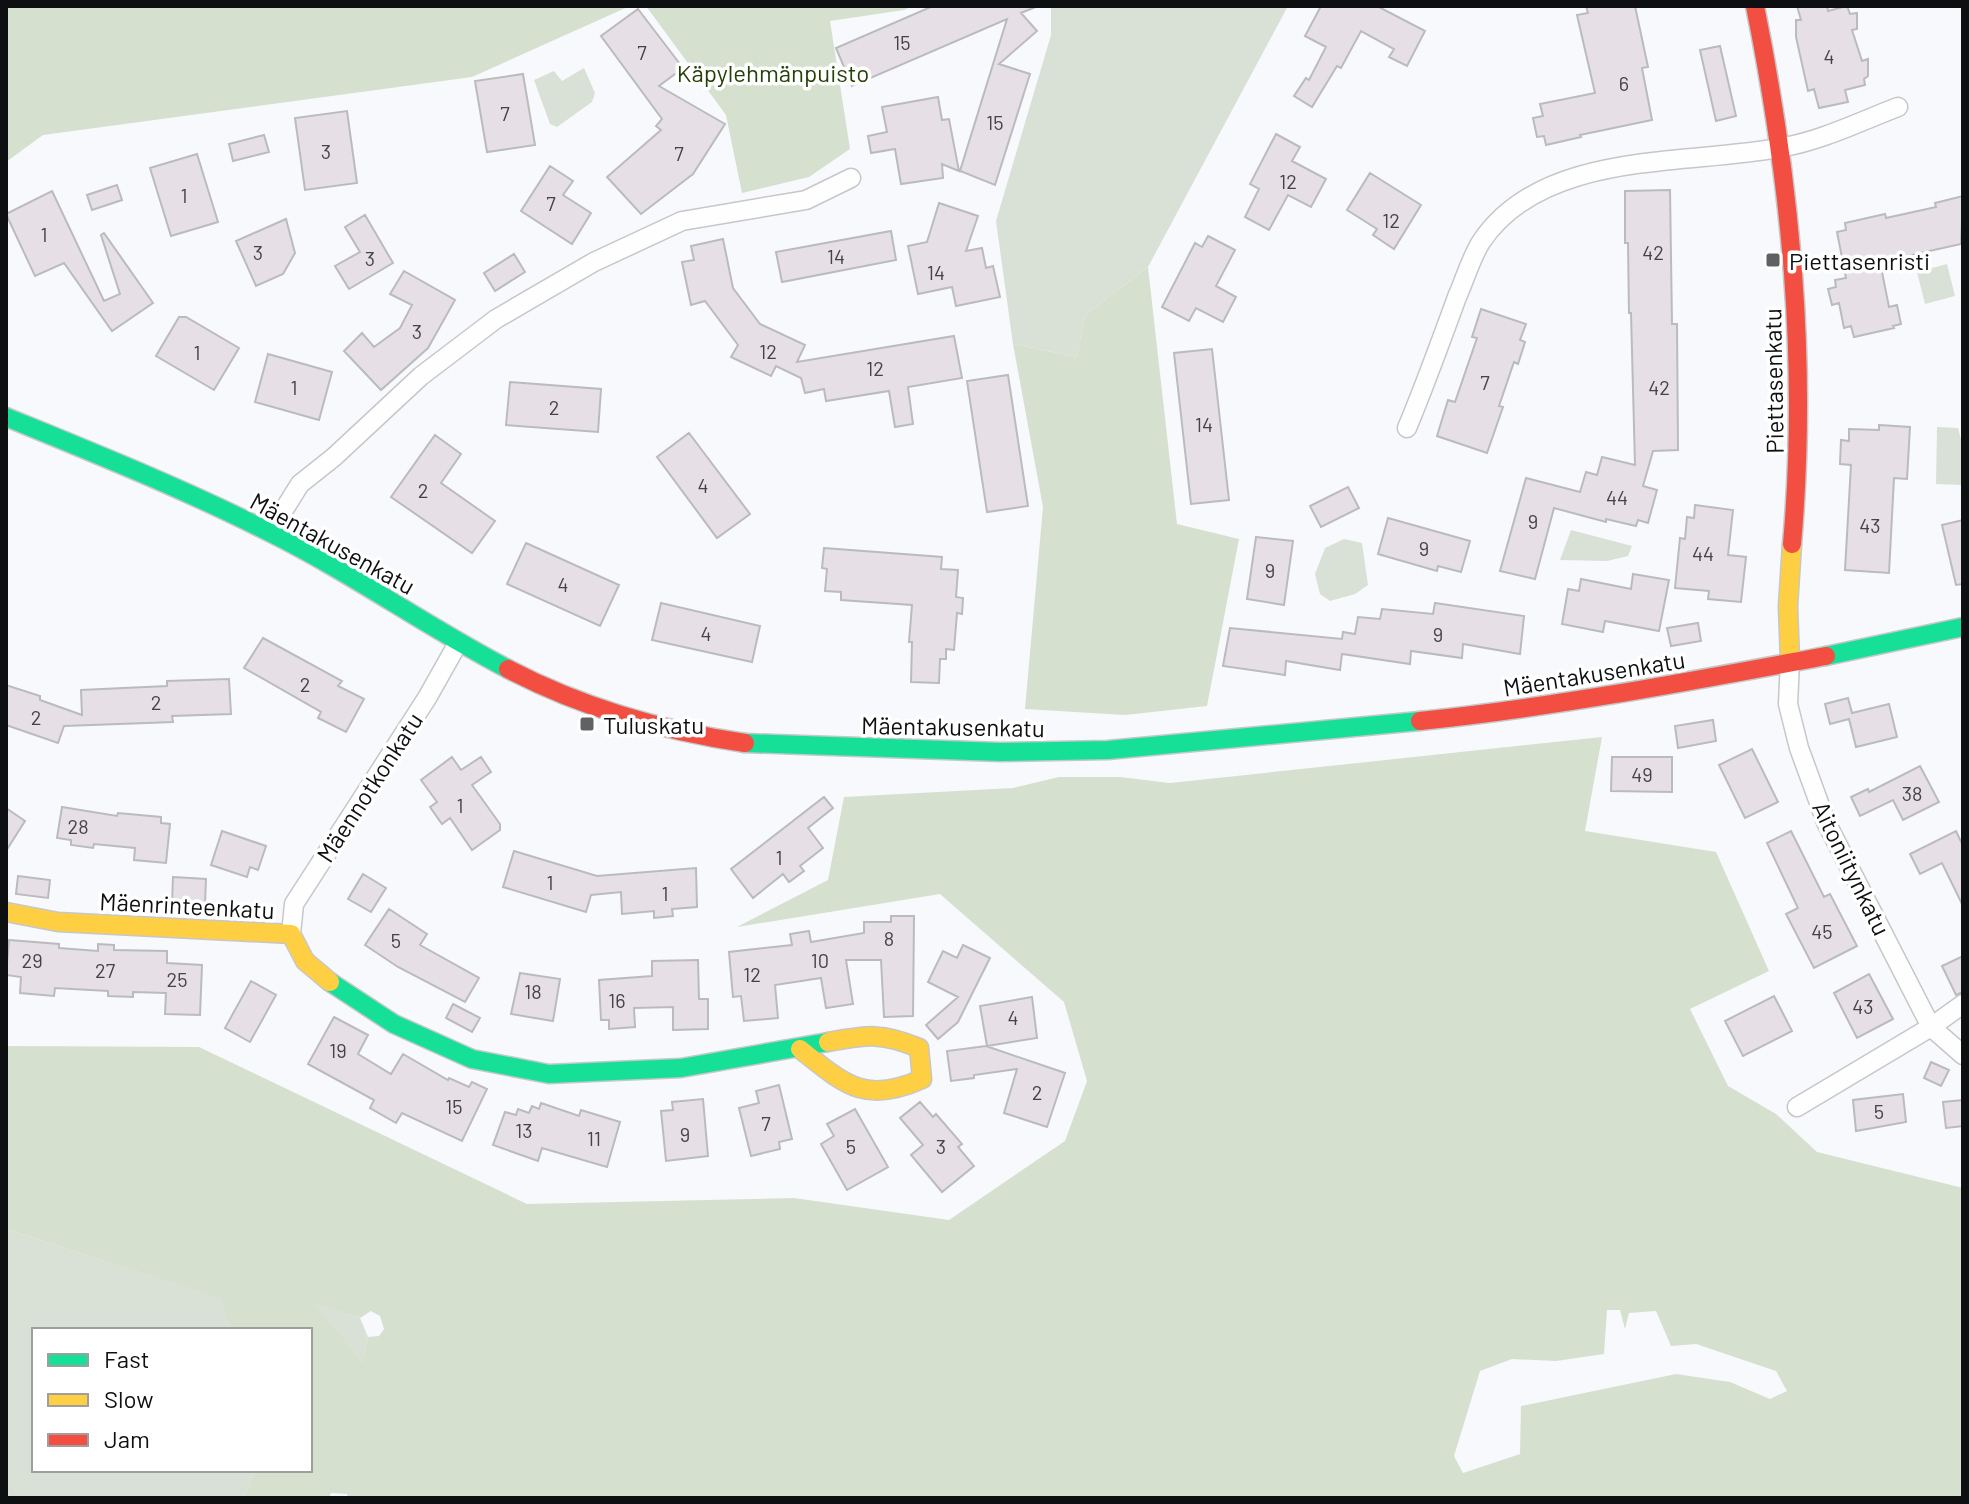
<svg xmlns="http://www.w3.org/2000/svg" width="1969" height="1504" font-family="Barlow,sans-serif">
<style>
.green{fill:#d9e1d6}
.forest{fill:#d5e1ce;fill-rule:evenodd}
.building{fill:#e6e0e6;stroke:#bbbbbd;stroke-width:2}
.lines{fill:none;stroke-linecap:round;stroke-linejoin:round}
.street-casing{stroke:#c6c7c9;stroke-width:21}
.fast-casing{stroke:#c6c7c9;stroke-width:21}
.slow-casing{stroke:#c6c7c9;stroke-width:21}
.jam-casing{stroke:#c6c7c9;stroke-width:21}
.street{stroke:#fefeff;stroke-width:18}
.fast{stroke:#16e098;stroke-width:18}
.slow{stroke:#ffcf43;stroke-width:18}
.jam{stroke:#f24e42;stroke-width:18}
.poi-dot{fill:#606163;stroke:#fff;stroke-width:3}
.labels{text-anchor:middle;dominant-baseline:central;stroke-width:7;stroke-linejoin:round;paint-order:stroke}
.number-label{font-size:20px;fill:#444346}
.park-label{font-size:24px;fill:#253f08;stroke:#fff}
.poi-label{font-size:24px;fill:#0e0f10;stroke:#fff;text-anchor:start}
.street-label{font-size:24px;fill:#0e0f10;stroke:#fff}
</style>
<rect width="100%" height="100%" fill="#f7f9fc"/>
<path class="green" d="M1051,6H1288L1148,267L1085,315L1077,357L1013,344L996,221L1051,35Z
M584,68L595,93L592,102L557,127L550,124L534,80L554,71L562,81Z
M1947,264L1955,296L1925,304L1917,272Z
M1937,427L1958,428L1963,447V485L1936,484Z
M1571,530L1632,546L1628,556L1607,561L1560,560Z
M1344,539L1362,543L1368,585L1355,594L1330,601L1320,594L1315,574L1325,548Z
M6,1229L222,1299L230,1330H34V1470H254L244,1498H12L6,1494Z
M315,1303L360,1318L368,1337L362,1364Z"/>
<path class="forest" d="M6,6H630L472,77L43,135L6,162Z
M646,6H913L904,10L830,21L850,149L809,177L742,193L726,115Z
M1148,267L1177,524L1239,539L1207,706L1125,715L1025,709L1043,507L1013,344L1077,357L1085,315Z
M1602,737L1585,831L1716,852L1769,971L1690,1009L1728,1086L1776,1114L1817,1152L1963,1188V1498H348L347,1494L331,1493L329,1498H244L254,1470H310V1330H230L221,1299L6,1229V1046L199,1047L527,1204L794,1198L949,1220L1065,1141L1087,1081L1064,1002L940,894L737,927L828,880L844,797L1013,788L1059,777H1120L1170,783ZM316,1304L360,1318L371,1311L380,1316L384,1329L379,1336L368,1337L362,1363ZM1607,1310H1620L1625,1329L1629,1313L1656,1311L1671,1346L1696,1344L1776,1371L1787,1391L1770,1399L1730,1382L1676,1374L1521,1406L1520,1454L1463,1473L1454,1456L1480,1371L1512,1359L1556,1361L1604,1354Z"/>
<path class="building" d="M933,6H1038L1021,13L1037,31L999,64L1030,74L995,185L960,171L1007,19L852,86L836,48Z
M1321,6H1377L1425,31L1407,66L1389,57L1394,49L1361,31L1341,68L1337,66L1312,107L1294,96L1306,78L1309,80L1326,47L1305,36Z
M1586,6H1635L1648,67L1642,68L1652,120L1580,135L1581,137L1546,145L1544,136L1537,137L1533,118L1543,116L1540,104L1595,93L1577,15L1588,13Z
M1797,6H1827L1828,11L1847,6L1850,14L1857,13V29L1852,30L1862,61L1868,59V76L1864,79L1865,85L1845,90L1848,102L1819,108L1814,89L1808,91L1796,37V20H1801Z
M638,9L683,68L659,86L725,124L693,174L641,214L607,177L661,130L656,126L662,119L601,36Z
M1720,46L1736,116L1716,121L1700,50Z
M523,74L535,145L487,152L475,81Z
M938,97L942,120L949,119L959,171L942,164L943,178L901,184L895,149L871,153L868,136L887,132L882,107Z
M347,111L357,183L305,190L295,118Z
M1276,134L1300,147L1292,161L1326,179L1311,207L1288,195L1269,230L1245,217L1259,189L1250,184Z
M264,135L269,152L233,161L229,144Z
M197,154L218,222L171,236L150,168Z
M550,166L573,181L563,195L591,213L572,244L521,211Z
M1370,173L1421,205L1394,249L1373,235L1377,229L1347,210Z
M117,185L122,200L92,210L87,195Z
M1670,190L1672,324H1677L1678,450L1653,451L1643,486L1657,490L1648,523L1638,520L1636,526L1606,519V522L1554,508L1535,579L1500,571L1526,478L1580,492L1586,472L1597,475L1602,457L1635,465L1631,313H1629L1628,243H1625V191Z
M52,191L104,301L120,294L101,235L104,233L153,303L112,331L64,263L35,276L6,214Z
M1963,196L1961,244L1880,262L1889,307L1897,305L1901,324L1893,326L1894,328L1854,337L1851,326L1844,328L1839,303L1832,305L1828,289L1836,287L1835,280L1846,278L1837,232L1846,230L1845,223L1885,214L1886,218L1936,207L1935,203Z
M939,203L978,216L966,251L982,248L986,268L993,266L1000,297L956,306L952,287L918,294L908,246L927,242Z
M365,215L393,263L349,289L335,266L360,252L345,227Z
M286,219L295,253L283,274L256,286L236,241Z
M891,231L896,260L782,282L776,252Z
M1208,236L1235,250L1216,286L1236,297L1223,322L1196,308L1189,321L1162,307L1195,243L1202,247Z
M723,239L733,288L760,324L805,345L797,362L954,336L962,378L908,387L913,424L895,427L889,391L826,401L824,389L805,393L801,378L776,366L771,376L731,357L738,345L705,301L691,305L682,262L694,260L691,246Z
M514,254L525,272L495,291L484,273Z
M404,271L455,300L428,348L381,390L344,351L362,333L374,347L400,328L412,305L390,294Z
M1481,309L1526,324L1520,340L1525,342L1518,364L1514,362L1499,406L1503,407L1487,453L1437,436L1448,400L1455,402L1477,338L1472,337Z
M179,317H186L239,348L214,390L156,356Z
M1212,349L1229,500L1191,504L1174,353Z
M268,354L332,372L319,420L255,402Z
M1008,375L1028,506L987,512L967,381Z
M510,382L601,389L598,432L506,425Z
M1879,425L1910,427L1907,479L1894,478L1889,573L1845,570L1851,465L1840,464L1841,440L1849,441V429L1879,430Z
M689,433L750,514L717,538L657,457Z
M435,435L461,454L441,483L495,521L472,553L391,497Z
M1348,487L1359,508L1321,527L1310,506Z
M1695,505L1733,510L1728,555L1746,557L1741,602L1708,599L1709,591L1675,588L1680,538L1685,539L1687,517L1694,518Z
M1388,518L1470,541L1461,572L1438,566L1437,571L1378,554Z
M1963,520V584L1956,585L1942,525Z
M1256,537L1293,541L1284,605L1247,599Z
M526,543L619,585L600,626L507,584Z
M824,548L942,557L941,569L958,570L956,597L963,598L962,614L957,613L954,650L946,649V659H940L939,683L911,682L912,642H909L912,605L841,600V592L825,591L827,569L822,568Z
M1633,574L1669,580L1659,631L1605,621L1603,632L1562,624L1568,589L1579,591L1581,579L1631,589Z
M661,603L760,626L752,662L652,640Z
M1435,603L1524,616L1520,654L1463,644L1462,658L1411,651L1410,664L1342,654L1340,670L1286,661L1285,675L1223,666L1230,628L1342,639L1343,632L1355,634L1358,617L1380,619L1382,609L1433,614Z
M1698,623L1701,641L1671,646L1667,628Z
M263,638L342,681L338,686L364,699L346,732L318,718L321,712L244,668Z
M229,679L231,714L172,716L173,722L64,726L58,743L6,725V685L40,696V700L82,715L81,690L167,686V681Z
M1848,698L1852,713L1889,704L1897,737L1856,747L1849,719L1830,724L1825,704Z
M1713,720L1716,741L1678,748L1675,726Z
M1752,749L1778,802L1745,818L1719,765Z
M452,757L461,770L481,757L491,772L472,785L500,824V830L472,850L450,818L442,824L430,807L437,802L421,780Z
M1612,757H1672V792L1611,791Z
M1920,766L1939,802L1903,820L1893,800L1860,816L1851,797L1868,789L1869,792Z
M824,797L833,808L808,828L823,848L800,866L804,871L789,882L783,874L753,898L731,869Z
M62,807L117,816L118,813L161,817V823L170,824L166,863L134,860L135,848L94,844L93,848L71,845V840L57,838Z
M6,808L25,821L6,851Z
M222,831L266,846L258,870L250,867L247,877L211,865Z
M1791,831L1824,897L1830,894L1857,946L1814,968L1786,914L1798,908L1767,843Z
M1956,831L1963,846V906L1942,863L1920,874L1910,854Z
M514,851L597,876L696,868L697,907L672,909L673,916L654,918V911L622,914L621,892L591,895L586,912L503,887Z
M363,874L386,888L371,912L348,899Z
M18,876L50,880L48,898L16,894Z
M173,877L206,879L205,904L172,903Z
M389,909L427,934L420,945L479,978L465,1002L398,967L365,945Z
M891,916H914L913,1016L884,1017L881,960H846L853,1004L826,1008L821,978L775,985L778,1018L744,1021L741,996L733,997L729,952L792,945L790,934L809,931L811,942L864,933V922H891Z
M9,940L59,944V948L98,951V944L114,945V950L167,951V963L202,965L200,1015L165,1014L166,993L133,992V997L108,996V991L55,988L54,996L20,993L21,977L6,975Z
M963,945L990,958L958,1022L938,1039L926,1025L958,997L928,982L943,951L957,958Z
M1963,956V992L1956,995L1942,966Z
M698,960L699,999H708V1029L673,1030V1007L634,1008L635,1027L609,1029V1020H601L599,980L652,976V961Z
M520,973L560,979L553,1021L511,1014Z
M1869,974L1893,1019L1857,1038L1834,993Z
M251,981L276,995L250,1042L225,1028Z
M1774,996L1792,1031L1743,1056L1725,1021Z
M1032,997L1037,1038L987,1046L980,1006Z
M453,1004L480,1018L472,1032L446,1018Z
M334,1017L368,1035L358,1054L391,1074L403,1054L448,1080L449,1078L469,1087L472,1082L487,1089L462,1141L402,1113L396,1123L370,1108L374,1100L308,1064Z
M986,1046L1065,1073L1047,1127L1004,1113L1017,1069L974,1075V1078L951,1081L947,1051Z
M1931,1062L1949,1070L1941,1086L1924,1078Z
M779,1085L792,1139L779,1142L780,1149L751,1156L739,1108L759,1103L756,1091Z
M1903,1094L1906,1122L1856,1131L1853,1100Z
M703,1099L708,1156L666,1161L661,1111L673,1110L672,1102Z
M1963,1100V1126L1946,1128L1943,1102Z
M920,1102L933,1117L936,1114L962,1144L958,1147L974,1166L942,1192L911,1155L923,1145L900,1118Z
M541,1103L579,1116L581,1110L620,1122L607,1167L542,1148L538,1161L493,1145L505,1112L516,1115L518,1109L529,1113L532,1106L539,1109Z
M855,1109L888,1167L847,1190L821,1144L834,1136L827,1124Z"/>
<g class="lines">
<defs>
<path id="street" d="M1407,428C1425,385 1441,341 1457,297C1465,279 1471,258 1481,242C1543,149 1688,166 1784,147C1823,140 1861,121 1898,107
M270,532L300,484L334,457L421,376L496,319L594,262L682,221L806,200L851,178
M1790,661L1788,704L1799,748L1826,822L1931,1027L1963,1055
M291,934L294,904L427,698L458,643
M1797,1107L1931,1027L1963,1004"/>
<path id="fast" d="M6,417C94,453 184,489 269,532C352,573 427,627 508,669
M1826,656L1963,627
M745,743L1000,752L1108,750L1420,721
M330,982L394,1024L472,1059L549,1074L681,1068L828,1042"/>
<path id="slow" d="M1790,661L1788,606L1792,544
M6,912L58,922L291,934L305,961L330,982
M800,1049C844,1084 865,1105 922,1079L919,1048C882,1032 867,1035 828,1042"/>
<path id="jam" d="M1755,6C1791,184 1808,362 1792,544
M508,669C581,707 664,731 745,743
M1420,721C1556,707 1691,681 1826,656"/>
</defs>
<use href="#street" class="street-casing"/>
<use href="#fast" class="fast-casing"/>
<use href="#slow" class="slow-casing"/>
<use href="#jam" class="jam-casing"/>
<use href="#street" class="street"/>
<use href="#fast" class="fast"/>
<use href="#slow" class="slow"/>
<use href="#jam" class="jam"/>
</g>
<g class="poi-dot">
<rect x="1765" y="252" width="16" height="16" rx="4"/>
<rect x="579" y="716" width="16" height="16" rx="4"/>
</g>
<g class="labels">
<g class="number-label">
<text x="902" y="42">15</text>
<text x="642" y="52">7</text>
<text x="1829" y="56">4</text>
<text x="1624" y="83">6</text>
<text x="505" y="113">7</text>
<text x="995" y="122">15</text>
<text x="326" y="151">3</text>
<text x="679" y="153">7</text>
<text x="1288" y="181">12</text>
<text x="184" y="195">1</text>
<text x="551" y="203">7</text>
<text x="1391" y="220">12</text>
<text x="44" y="234">1</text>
<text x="258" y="252">3</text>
<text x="1653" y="252">42</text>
<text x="836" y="256">14</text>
<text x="370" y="258">3</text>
<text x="936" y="272">14</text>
<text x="417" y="331">3</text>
<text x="768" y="351">12</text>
<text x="197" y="352">1</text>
<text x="875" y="368">12</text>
<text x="1485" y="382">7</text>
<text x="294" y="387">1</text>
<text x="1659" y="387">42</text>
<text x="554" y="407">2</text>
<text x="1204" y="424">14</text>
<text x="703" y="485">4</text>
<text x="423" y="490">2</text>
<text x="1617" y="497">44</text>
<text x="1533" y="521">9</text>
<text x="1870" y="525">43</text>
<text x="1424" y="548">9</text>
<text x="1703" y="553">44</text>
<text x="1270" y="570">9</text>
<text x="563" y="584">4</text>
<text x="706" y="633">4</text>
<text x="1438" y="634">9</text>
<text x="305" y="684">2</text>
<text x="156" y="702">2</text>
<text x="36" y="717">2</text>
<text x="1642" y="774">49</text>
<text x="1912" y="793">38</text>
<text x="460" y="805">1</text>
<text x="78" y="826">28</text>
<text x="779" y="857">1</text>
<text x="550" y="882">1</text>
<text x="665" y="893">1</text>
<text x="1822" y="931">45</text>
<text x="889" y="938">8</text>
<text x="396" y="940">5</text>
<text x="32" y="960">29</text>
<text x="820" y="960">10</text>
<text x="105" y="970">27</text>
<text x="752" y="974">12</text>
<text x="177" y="979">25</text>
<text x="533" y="991">18</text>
<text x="617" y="1000">16</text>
<text x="1863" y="1006">43</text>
<text x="1013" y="1017">4</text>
<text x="338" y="1050">19</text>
<text x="1037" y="1092">2</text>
<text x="454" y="1106">15</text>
<text x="1879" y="1111">5</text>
<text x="766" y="1123">7</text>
<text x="524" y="1130">13</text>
<text x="685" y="1134">9</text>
<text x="594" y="1138">11</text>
<text x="851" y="1146">5</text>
<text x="941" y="1146">3</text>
</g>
<g class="park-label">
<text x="773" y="72">Käpylehmänpuisto</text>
</g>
<g class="poi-label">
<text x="1789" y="260">Piettasenristi</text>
<text x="603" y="724">Tuluskatu</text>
</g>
<g class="street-label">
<text transform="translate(1773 381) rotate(-91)">Piettasenkatu</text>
<text transform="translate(333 543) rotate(29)">Mäentakusenkatu</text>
<text transform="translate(1594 673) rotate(-9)">Mäentakusenkatu</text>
<text transform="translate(953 726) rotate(1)">Mäentakusenkatu</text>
<text transform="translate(369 787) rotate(-57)">Mäennotkonkatu</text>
<text transform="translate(1852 868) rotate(64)">Aitoniitynkatu</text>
<text transform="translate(187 905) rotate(3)">Mäenrinteenkatu</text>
</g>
</g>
<rect width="1969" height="1504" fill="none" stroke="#0e0f10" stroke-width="16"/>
<rect x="32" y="1328" width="280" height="144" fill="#ffffff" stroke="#9f9f9f" stroke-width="2"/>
<rect x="48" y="1354" width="40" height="12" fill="#16e098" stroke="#9f9f9f" stroke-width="2"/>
<text x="104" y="1368" font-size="24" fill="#0e0f10">Fast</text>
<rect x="48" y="1394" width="40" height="12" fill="#ffcf43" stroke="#9f9f9f" stroke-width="2"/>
<text x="104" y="1408" font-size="24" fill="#0e0f10">Slow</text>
<rect x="48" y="1434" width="40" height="12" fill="#f24e42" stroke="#9f9f9f" stroke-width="2"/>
<text x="104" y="1448" font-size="24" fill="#0e0f10">Jam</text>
</svg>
